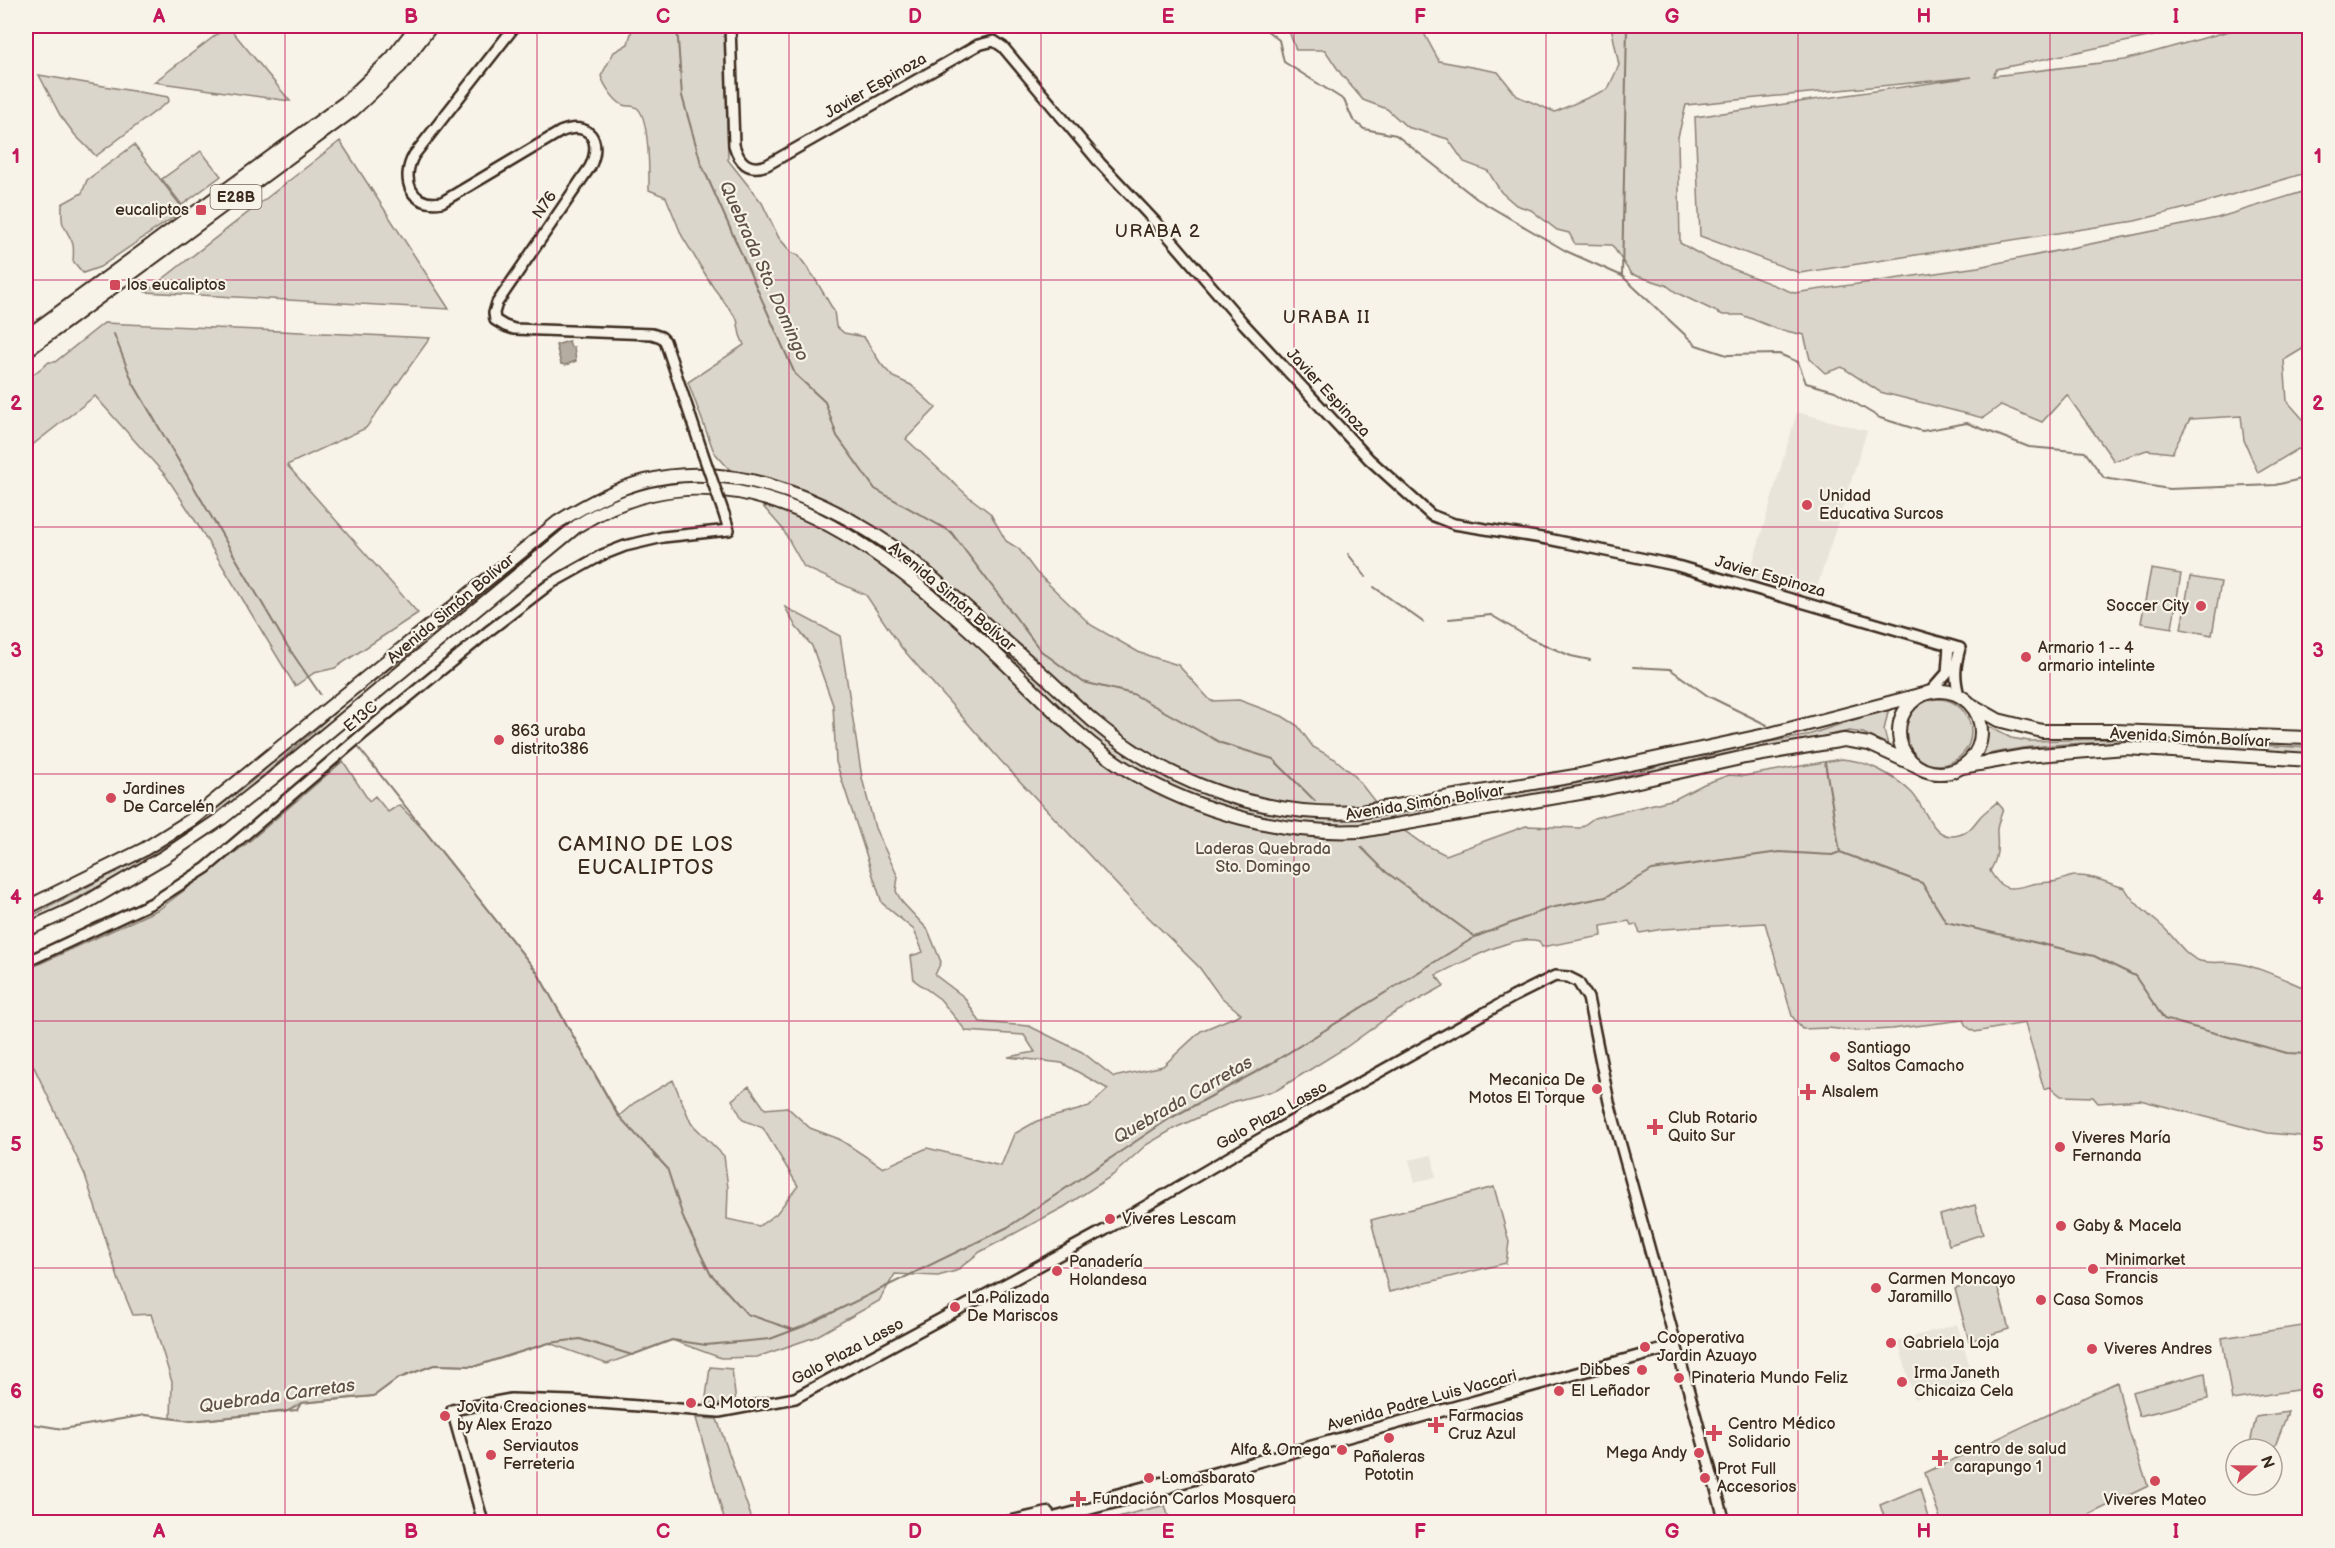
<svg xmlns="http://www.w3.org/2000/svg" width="2335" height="1548" font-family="'Balsamiq Sans',sans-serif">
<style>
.built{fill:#e9e4d9}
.green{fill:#dbd6cb;stroke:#8b8074;stroke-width:1.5}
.water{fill:#b4aca0;stroke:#84786c;stroke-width:1.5}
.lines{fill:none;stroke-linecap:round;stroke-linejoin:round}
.stream{stroke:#84786c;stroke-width:2}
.tertiary-casing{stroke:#3b2a1e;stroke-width:14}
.secondary-casing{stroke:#3b2a1e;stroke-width:15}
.primary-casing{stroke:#3b2a1e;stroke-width:16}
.trunk-casing{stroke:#3b2a1e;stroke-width:16}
.tertiary{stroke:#f7f3e8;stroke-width:9}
.secondary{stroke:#f7f3e8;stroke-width:10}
.primary{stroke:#f7f3e8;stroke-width:12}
.trunk{stroke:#f7f3e8;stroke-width:12}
.tertiary-bridge-casing{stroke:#3b2a1e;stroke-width:14;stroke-linecap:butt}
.tertiary-bridge{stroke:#f7f3e8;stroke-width:9}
.grid{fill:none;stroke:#c2185b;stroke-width:1.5;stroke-opacity:0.55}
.poi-dot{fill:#d1495b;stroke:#f7f3e8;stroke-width:2}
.labels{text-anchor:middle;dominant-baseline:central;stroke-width:4.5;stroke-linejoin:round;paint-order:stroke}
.shield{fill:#f7f3e8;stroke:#73665b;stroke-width:1.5}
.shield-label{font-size:15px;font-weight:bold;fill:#3b2a1e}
.street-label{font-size:16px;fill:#3b2a1e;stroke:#f7f3e8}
.poi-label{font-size:16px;fill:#3b2a1e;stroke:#f7f3e8;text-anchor:start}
.park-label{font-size:16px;fill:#5b4c41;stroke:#f7f3e8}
.neighbourhood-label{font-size:18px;letter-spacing:1.5px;fill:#3b2a1e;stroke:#f7f3e8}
.water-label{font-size:18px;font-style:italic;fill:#5f5145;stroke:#f7f3e8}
.quarter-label{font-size:20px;letter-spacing:1.5px;fill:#3b2a1e;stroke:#f7f3e8}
.neatline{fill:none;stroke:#c2185b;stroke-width:2}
.grid-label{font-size:20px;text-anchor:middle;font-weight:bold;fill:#c2185b}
</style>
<rect width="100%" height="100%" fill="#f7f3e8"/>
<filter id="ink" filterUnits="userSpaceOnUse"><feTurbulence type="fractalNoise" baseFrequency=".0167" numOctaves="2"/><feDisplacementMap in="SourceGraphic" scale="12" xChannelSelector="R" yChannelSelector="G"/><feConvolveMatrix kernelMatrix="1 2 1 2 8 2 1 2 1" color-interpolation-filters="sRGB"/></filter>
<g filter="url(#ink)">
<path class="built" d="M1797,412L1867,431L1814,597L1748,579Z
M1432,1155L1436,1177L1415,1182L1409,1160Z
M1957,1324L1974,1380L1914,1399L1898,1341Z"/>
<path class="green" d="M228,26L290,101L154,82Z
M633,26H725L728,160L762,203L779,238L792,253L798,255L814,277L834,311L836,326L844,333L864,337L881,364L893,377L911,385L936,408L906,439L968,496L990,513L1006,541L1019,549L1036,572L1091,625L1140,653L1178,665L1211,701L1239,700L1282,716L1298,726L1313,747L1335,759L1354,775L1386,816L1441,805L1627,775L1679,760L1727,749L1805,736L1889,708L1884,730L1888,745L1863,733L1849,731L1785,745L1706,757L1655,772L1576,790L1426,812L1390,820L1420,842L1446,855L1526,826L1580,828L1594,818L1675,799L1704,784L1729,775L1744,776L1841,759C1866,760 1893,775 1911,792C1925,805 1932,843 1959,835C1970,832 1973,825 1980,817C1985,811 1992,807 1997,802L2003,809C2001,816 1996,826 1997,833C1998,848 1998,858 1990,871C2003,894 2012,889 2033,884C2041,882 2049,883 2057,881C2063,880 2069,876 2075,876C2094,875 2108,884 2125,888C2134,904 2149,915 2163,927C2175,938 2184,955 2200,961C2211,964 2225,961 2236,963C2260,967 2288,981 2309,990L2310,1137L2268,1133L2140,1100L2098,1103L2093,1097L2061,1096L2050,1087L2044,1089L2025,1023L1975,1032L1966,1026L1963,1020L1892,1029L1856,1031L1828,1028L1802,1029L1792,1016L1765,923L1663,929L1640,933L1636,924L1631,925L1629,921L1601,926L1602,936L1542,947L1539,941C1512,933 1461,964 1436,975L1444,986L1391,1015L1345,1048L1277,1090L1235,1101L1175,1128L1146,1145L1113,1175L1064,1207L980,1252L956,1271L938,1276L895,1274L879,1301L815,1337L757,1357L721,1358L672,1340L607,1364L549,1343L476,1366L434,1365L397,1379L374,1396L301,1403L286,1412L191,1421L171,1418L172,1382L151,1314L133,1315L119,1281L85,1175L26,1050V970L159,909L245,845L343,761L369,801L375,796L388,812L399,805L424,830L537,972L619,1116L634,1103L673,1080L691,1123L724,1156L728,1188L727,1219L759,1226L776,1214L798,1186L763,1128L743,1120L732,1100L749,1086L765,1109L787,1107L810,1128L839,1139L883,1168L927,1148L1001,1166L1014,1134L1037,1121L1089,1107L1108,1089L1062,1063L1008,1057L1035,1052L1024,1035L966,1031L940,999L914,980L911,956L923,952L914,930L882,903L836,762L833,705L812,646L796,627L785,607L840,636L862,778L875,828L898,877L896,891L902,902L928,930L941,962L935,975L964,997L980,1022L1029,1026L1082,1052L1114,1077L1163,1066L1201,1031L1241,1014L1220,996L1199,967L1133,902L1000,760L901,647L866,595L804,567L782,528L746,487L701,482L667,484L625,493L592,509L537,547L479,601L348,701L230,805L180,843L26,925V919L165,846L187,832L251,782L317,723L412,645L476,597L502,572L535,544L590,505L644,482L739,480L714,452L688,382L744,345L740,335L737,319L713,287L682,236L666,197L649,190C649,174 650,117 637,108C633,105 628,107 623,105C614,101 604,85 601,76L614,52L628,44Z
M1287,26H1420L1439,61L1498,72L1517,96L1555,112L1608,89L1619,65L1611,26H2200L1997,69L1993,76L2125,60L2247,26H2309V172L2190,207L2135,221L1800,273L1700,236L1695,117L1972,77L1686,105L1678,137L1680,243L1710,260L1794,293L1978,267L2217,218L2309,190V345L2284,360L2287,401L2309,426V453L2298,449L2258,473L2244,440L2241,416L2190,419L2172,453L2147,450L2114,461L2067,395L2042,422L2001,405L1983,418L1880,392L1842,367L1825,373L1810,359L1804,335L1777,329L1742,315H1723L1677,293L1666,285L1631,274L1612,245L1575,244L1569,233L1557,230L1531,210L1516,205L1501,192L1488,171L1464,162L1448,139L1407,127L1387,109L1363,100L1341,74L1325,50H1296Z
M39,75L168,97L169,101L96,156L75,135L60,115Z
M340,141L449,309L146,292Z
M134,145L184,210L100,267L83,273L73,261C75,238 71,242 63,224C61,218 62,210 62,204L82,193L87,180Z
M201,151L221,176L182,205L162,179Z
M104,323L430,338L366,428L287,465L418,613L335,668L314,673L295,686L193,517L166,476L95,396L26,450V380L49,362H55Z
M2151,569L2181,574L2172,628L2141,623Z
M2190,577L2221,582L2212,635L2181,629Z
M1905 732a33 33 0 1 1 66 0a33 33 0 1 1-66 0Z
M1986,725L2011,738L2029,741L2146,738L2310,748L2309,754C2200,748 2089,731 1980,756L1986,740Z
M1494,1187L1509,1242L1506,1263L1389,1292L1371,1220Z
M1975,1205L1983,1234L1949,1245L1940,1215Z
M1995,1277L2009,1329L1969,1341L1955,1289Z
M2309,1325V1388L2232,1400L2222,1338Z
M710,1367L732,1369L736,1403L705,1405Z
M2205,1373L2208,1399L2139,1416L2132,1392Z
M2117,1382L2129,1432L2148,1486L2074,1522H1941L1925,1473Z
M2288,1412L2272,1454V1449L2249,1448L2256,1417Z
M696,1418L717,1419L753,1522H725Z
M1920,1488L1929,1522H1886L1880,1505Z
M1165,1505L1170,1522H1098Z"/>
<path class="water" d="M569,341L571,347H574L576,361L566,365L561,364L556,345Z"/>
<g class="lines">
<path class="stream" d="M677,26L682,96L701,163L795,374L825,402L837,436L875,489L951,532L1041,651L1083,682L1133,694L1221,743L1273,759L1315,801
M1261,26L1279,40L1284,62L1344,100L1353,120L1364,129L1396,135L1477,199L1566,251L1622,276L1696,345L1727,355L1779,354L1798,362L1806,383L1835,391L1880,418L1922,431L1967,423L2029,447L2085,452L2104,478L2169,489L2275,485L2310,477
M1622,276L1627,26
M114,334L133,383L286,644L320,694
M1348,554L1366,577
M1374,587L1423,622
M1449,619L1491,615L1531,639L1571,656L1590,660
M1633,667L1670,669L1708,696L1767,725
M355,743L537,972L617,1114L667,1168L684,1220L710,1273L747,1314L794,1330
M1825,762L1840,852
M1361,847L1386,872L1474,936
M26,1423L63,1429L145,1415L191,1421L297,1410L301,1403L374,1396L397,1379L434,1365L476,1366L549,1343L580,1339L632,1355L672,1340L706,1345L770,1339L807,1325L1008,1227L1169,1119L1267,1066L1475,937L1550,908L1606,897L1652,870L1779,852L1832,855L1840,852L1922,883L1946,922L2094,956L2135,976L2164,1019L2287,1053L2310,1054"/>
<defs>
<path id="tertiary" d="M515,26L414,155C400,179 411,208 442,202L560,132C589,120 603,140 590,167L497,303L494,313L495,320L505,326L514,329L652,334L661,337L665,341L703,454
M730,26L734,145C739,162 748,172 767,165L978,45L994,41L1003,47L1100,163L1163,230L1244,324L1369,459L1431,515L1454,524L1548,539L1674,565L1956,647L1960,648C1955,666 1954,677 1959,695
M1931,691L1947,673L1949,645
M26,962L152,903L206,868L363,734L490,630L550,584L602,555L625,546L663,537L729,530L724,514
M483,1522L452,1410L511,1399L572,1401L719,1412L795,1398L1105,1230L1260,1139L1513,997L1555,976L1568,977L1578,982L1588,998L1609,1102L1725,1522"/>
<path id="secondary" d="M1112,1496L1161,1483L1173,1484
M1008,1522L1048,1513
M1038,1522L1162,1490L1176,1484L1676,1346"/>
<path id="primary" d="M26,337L346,102L392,58L417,26
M26,351L353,110L400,66L431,26"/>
<path id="trunk" d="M1899 732a41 41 0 1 1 82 0a41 41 0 1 1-82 0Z
M1970,704L1998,720L2042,731H2114L2310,738
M1962,767L2024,756L2126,748L2310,760
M26,908L143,850L191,820L558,522C585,505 614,489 645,481C741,457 841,506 915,563C957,599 998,635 1039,671C1057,687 1074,704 1092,720C1166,783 1263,818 1360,812L1575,776L1770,734L1923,694
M26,930L82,905L164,857L222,818L274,777L577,526C737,424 887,551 1001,659C1042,698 1082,743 1131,772C1199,812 1282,835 1361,831L1603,789L1745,757L1844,740L1869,744L1915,765"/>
</defs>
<use href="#tertiary" class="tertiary-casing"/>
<use href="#secondary" class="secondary-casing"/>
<use href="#primary" class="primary-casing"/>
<use href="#trunk" class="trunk-casing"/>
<use href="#tertiary" class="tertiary"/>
<use href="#secondary" class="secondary"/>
<use href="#primary" class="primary"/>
<use href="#trunk" class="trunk"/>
<defs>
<path id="tertiary-bridge" d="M703,454L724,514"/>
</defs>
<use href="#tertiary-bridge" class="tertiary-bridge-casing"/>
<use href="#tertiary-bridge" class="tertiary-bridge"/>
</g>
</g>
<path class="grid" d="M285,26V1522M537,26V1522M789,26V1522M1041,26V1522M1294,26V1522M1546,26V1522M1798,26V1522M2050,26V1522M26,280H2310M26,527H2310M26,774H2310M26,1021H2310M26,1268H2310"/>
<g class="poi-dot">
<rect x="195" y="204" width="12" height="12" rx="3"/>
<rect x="109" y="279" width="12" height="12" rx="3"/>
<circle cx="1807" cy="505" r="6"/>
<circle cx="2201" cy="606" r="6"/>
<circle cx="2026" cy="657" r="6"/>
<circle cx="499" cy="740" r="6"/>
<circle cx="111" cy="798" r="6"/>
<circle cx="1835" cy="1057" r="6"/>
<circle cx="1597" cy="1089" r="6"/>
<path d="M1805 1083h6v6h6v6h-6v6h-6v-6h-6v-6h6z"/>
<path d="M1652 1118h6v6h6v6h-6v6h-6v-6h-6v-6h6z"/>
<circle cx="2060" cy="1147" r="6"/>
<circle cx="1110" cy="1219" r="6"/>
<circle cx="2061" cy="1226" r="6"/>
<circle cx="2093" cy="1269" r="6"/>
<circle cx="1057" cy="1271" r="6"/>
<circle cx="1876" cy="1288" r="6"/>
<circle cx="2041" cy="1300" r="6"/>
<circle cx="955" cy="1307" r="6"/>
<circle cx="1891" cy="1343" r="6"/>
<circle cx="1645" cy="1347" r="6"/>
<circle cx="2092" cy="1349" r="6"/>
<circle cx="1642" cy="1370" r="6"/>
<circle cx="1679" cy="1378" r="6"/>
<circle cx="1902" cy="1382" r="6"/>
<circle cx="1559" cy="1391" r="6"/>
<circle cx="691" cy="1403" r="6"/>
<circle cx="445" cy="1416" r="6"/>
<path d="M1433 1416h6v6h6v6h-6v6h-6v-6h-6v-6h6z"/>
<path d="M1711 1424h6v6h6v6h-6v6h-6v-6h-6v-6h6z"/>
<circle cx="1389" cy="1438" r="6"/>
<circle cx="1342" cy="1450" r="6"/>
<circle cx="1699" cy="1453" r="6"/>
<circle cx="491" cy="1455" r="6"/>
<path d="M1937 1449h6v6h6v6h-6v6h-6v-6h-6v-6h6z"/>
<circle cx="1149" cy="1478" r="6"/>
<circle cx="1705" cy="1478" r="6"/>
<circle cx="2155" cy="1481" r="6"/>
<path d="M1075 1490h6v6h6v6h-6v6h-6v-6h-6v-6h6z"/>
</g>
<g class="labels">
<rect class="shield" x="210.5" y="185" width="51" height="24" rx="4.5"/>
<g class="shield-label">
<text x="236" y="197">E28B</text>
</g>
<g class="street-label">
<text transform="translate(876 86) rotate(-30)">Javier Espinoza</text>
<text transform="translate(545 205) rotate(-55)">N76</text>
<text transform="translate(1328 393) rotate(47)">Javier Espinoza</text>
<text transform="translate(1770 577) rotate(16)">Javier Espinoza</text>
<text transform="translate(952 597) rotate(40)">Avenida Simón Bolívar</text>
<text transform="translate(451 609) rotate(-40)">Avenida Simón Bolívar</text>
<text transform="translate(361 717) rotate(-40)">E13C</text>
<text transform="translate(2190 738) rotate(3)">Avenida Simón Bolívar</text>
<text transform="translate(1425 803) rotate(-9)">Avenida Simón Bolívar</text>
<text transform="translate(1272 1116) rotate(-29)">Galo Plaza Lasso</text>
<text transform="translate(848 1352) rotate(-28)">Galo Plaza Lasso</text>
<text transform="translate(1422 1401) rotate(-15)">Avenida Padre Luis Vaccari</text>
</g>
<g class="poi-label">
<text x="189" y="210" text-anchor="end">eucaliptos</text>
<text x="127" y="285">los eucaliptos</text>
<text x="1819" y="496">Unidad<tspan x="1819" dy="18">Educativa Surcos</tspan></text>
<text x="2189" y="606" text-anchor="end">Soccer City</text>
<text x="2038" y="648">Armario 1 -- 4<tspan x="2038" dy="18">armario intelinte</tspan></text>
<text x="511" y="731">863 uraba<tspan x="511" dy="18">distrito386</tspan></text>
<text x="123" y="789">Jardines<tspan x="123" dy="18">De Carcelén</tspan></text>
<text x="1847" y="1048">Santiago<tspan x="1847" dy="18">Saltos Camacho</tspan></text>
<text x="1585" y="1080" text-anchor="end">Mecanica De<tspan x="1585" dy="18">Motos El Torque</tspan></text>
<text x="1822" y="1092">Alsalem</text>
<text x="1668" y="1118">Club Rotario<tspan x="1668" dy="18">Quito Sur</tspan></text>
<text x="2072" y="1138">Viveres María<tspan x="2072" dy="18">Fernanda</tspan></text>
<text x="1122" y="1219">Viveres Lescam</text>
<text x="2073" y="1226">Gaby &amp; Macela</text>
<text x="2105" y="1260">Minimarket<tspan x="2105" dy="18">Francis</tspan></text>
<text x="1069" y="1262">Panadería<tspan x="1069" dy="18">Holandesa</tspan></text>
<text x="1888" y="1279">Carmen Moncayo<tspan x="1888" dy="18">Jaramillo</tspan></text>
<text x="967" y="1298">La Palizada<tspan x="967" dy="18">De Mariscos</tspan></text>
<text x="2053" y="1300">Casa Somos</text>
<text x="1657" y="1338">Cooperativa<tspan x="1657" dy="18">Jardin Azuayo</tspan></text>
<text x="1903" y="1343">Gabriela Loja</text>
<text x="2104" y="1349">Viveres Andres</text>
<text x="1630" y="1370" text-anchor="end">Dibbes</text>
<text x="1914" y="1373">Irma Janeth<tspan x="1914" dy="18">Chicaiza Cela</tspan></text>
<text x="1691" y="1378">Pinateria Mundo Feliz</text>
<text x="1571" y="1391">El Leñador</text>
<text x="703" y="1403">Q Motors</text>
<text x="457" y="1407">Jovita Creaciones<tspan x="457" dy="18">by Alex Erazo</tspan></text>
<text x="1448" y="1416">Farmacias<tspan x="1448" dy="18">Cruz Azul</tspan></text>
<text x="1728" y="1424">Centro Médico<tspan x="1728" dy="18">Solidario</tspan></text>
<text x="503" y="1446">Serviautos<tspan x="503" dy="18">Ferreteria</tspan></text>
<text x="1954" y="1449">centro de salud<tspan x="1954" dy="18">carapungo 1</tspan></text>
<text x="1330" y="1450" text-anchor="end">Alfa &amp; Omega</text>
<text x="1687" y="1453" text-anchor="end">Mega Andy</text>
<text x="1389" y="1457" text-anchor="middle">Pañaleras<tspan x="1389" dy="18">Pototin</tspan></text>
<text x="1717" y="1469">Prot Full<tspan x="1717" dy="18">Accesorios</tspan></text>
<text x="1161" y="1478">Lomasbarato</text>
<text x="1092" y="1499">Fundación Carlos Mosquera</text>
<text x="2155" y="1500" text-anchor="middle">Viveres Mateo</text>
</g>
<g class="park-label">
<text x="1263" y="849">Laderas Quebrada<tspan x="1263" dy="18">Sto. Domingo</tspan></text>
</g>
<g class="neighbourhood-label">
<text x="1158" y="231">URABA 2</text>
<text x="1327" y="317">URABA II</text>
</g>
<g class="water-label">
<text transform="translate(764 271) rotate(66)">Quebrada Sto. Domingo</text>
<text transform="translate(1183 1100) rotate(-30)">Quebrada Carretas</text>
<text transform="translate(277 1396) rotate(-8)">Quebrada Carretas</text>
</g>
<g class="quarter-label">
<text x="646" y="845">CAMINO DE LOS<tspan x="646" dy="23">EUCALIPTOS</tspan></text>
</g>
</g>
<rect width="2335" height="1548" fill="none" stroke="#f7f3e8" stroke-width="66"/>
<g transform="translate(2254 1467) rotate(70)"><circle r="28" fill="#f7f3e8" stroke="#aca397" stroke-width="1.5"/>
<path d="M0-4.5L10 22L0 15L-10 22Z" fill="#d1495b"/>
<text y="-9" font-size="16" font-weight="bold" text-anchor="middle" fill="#3b2a1e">N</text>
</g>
<rect x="33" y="33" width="2269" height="1482" class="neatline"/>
<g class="grid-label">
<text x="159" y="23">A</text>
<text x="411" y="23">B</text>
<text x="663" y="23">C</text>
<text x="915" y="23">D</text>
<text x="1168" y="23">E</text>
<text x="1420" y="23">F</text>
<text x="1672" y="23">G</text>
<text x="1924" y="23">H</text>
<text x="2176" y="23">I</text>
<text x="16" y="163">1</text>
<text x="2318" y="163">1</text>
<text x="16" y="410">2</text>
<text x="2318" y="410">2</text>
<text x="16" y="657">3</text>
<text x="2318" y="657">3</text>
<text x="16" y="904">4</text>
<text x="2318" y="904">4</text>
<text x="16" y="1151">5</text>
<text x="2318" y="1151">5</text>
<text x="16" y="1398">6</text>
<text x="2318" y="1398">6</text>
<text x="159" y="1538">A</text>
<text x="411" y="1538">B</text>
<text x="663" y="1538">C</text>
<text x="915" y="1538">D</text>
<text x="1168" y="1538">E</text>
<text x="1420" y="1538">F</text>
<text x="1672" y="1538">G</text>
<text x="1924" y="1538">H</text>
<text x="2176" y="1538">I</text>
</g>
</svg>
